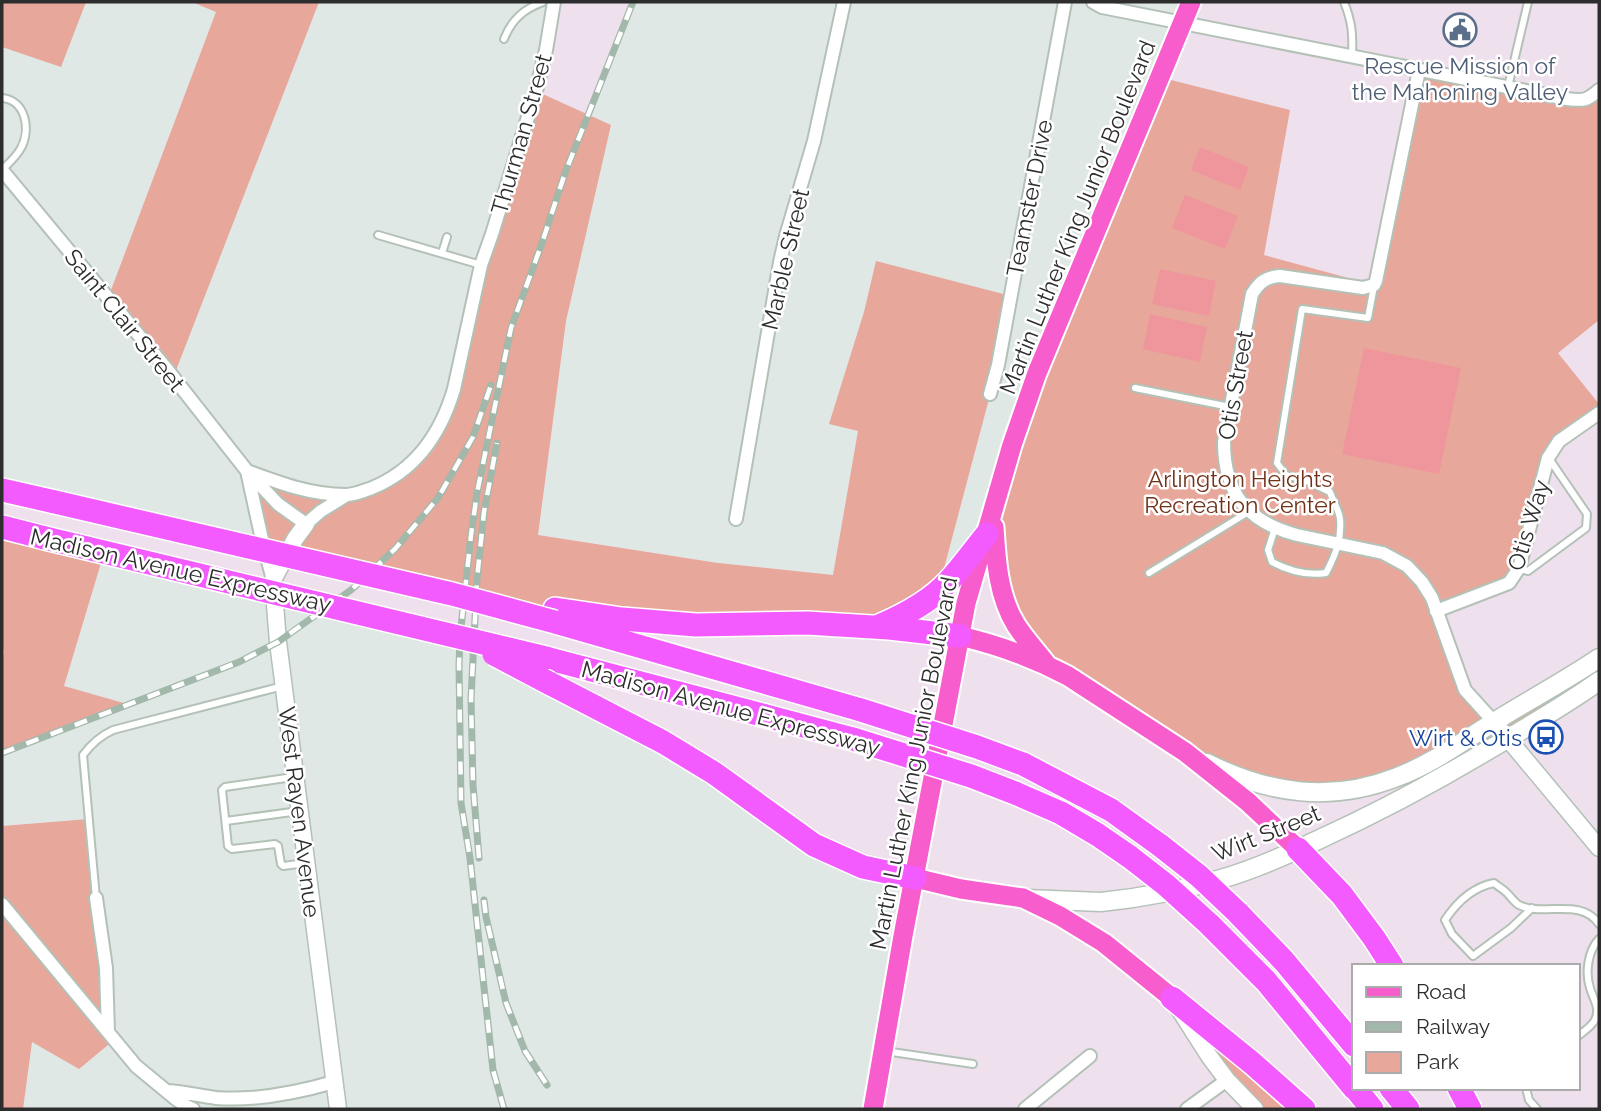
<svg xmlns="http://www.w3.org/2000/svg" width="1601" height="1111" font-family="Raleway,sans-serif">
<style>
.industrial{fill:#e0e8e6}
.green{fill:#e7a79a}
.pitch{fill:#ef969c}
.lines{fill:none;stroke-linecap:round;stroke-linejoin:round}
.service-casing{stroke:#b3c1b7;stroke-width:10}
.minor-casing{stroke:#b3c1b7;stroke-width:16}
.tertiary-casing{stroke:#b3c1b7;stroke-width:19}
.secondary-casing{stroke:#b3c1b7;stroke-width:21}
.primary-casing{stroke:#fff;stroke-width:23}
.motorway-casing{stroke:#fff;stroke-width:26}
.service{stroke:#fff;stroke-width:6}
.minor{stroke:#fff;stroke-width:12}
.tertiary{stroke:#fff;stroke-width:16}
.secondary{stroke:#fff;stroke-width:18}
.primary{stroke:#f75dcd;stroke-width:19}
.motorway{stroke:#f45bff;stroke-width:23}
.rail-casing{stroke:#a2b8aa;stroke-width:7}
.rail{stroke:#fff;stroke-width:4.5;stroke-dasharray:13;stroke-linecap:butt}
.motorway-bridge-casing{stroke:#fff;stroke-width:26;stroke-linecap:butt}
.motorway-bridge{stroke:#f45bff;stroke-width:23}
.labels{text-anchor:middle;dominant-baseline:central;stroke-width:5;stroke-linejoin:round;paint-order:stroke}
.service-label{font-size:23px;fill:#4e5e75;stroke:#fff}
.street-label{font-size:23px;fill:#2d2d2d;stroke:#fff}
.park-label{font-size:23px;fill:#703218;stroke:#fff}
.transit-label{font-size:23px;fill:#164399;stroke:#fff;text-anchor:end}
</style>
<rect width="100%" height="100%" fill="#efe0ee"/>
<path class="industrial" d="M86,2H192L217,11L108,298L173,377L319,2H554L454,389L417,458L263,550L2,490V47L60,66Z
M634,2H1191L993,513L938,591L998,365L877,261L864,312L830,424L858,431L833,575L718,563L538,535L566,321L610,126L586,113Z
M104,553L460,637L663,742L798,834L915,878L873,1109H23L32,1042L89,819L2,826V753L125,705L64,686Z"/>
<path class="green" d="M2,2H86L61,67L2,47Z
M192,2H319L173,378L108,298L216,12Z
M1419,70L1567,99L1599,90V320L1558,353L1599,404V413L1559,441L1509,583L1437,611L1465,690L1494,721L1599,658V681L1508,739L1494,722L1452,749L1352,789L1246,781L1068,676L1015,623L993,513L1159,77L1290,110L1264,255L1374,285Z
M536,91L611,125L566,321L538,535L718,563L833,575L858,431L829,424L864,312L876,261L1011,296L998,365L938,591L895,619H622L452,594L287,555L273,580L247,471L347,495L384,483L438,430L476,292Z
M2,527L104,553L64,686L127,704L2,753V656L4,654L2,642Z
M89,819L114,1040L79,1069L32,1042L23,1109H2V826Z
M1172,998L1305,1109H1255Z"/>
<path class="pitch" d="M1200,147L1249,167L1240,190L1191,170Z
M1185,195L1238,216L1225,249L1172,228Z
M1160,269L1216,281L1209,316L1152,304Z
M1150,314L1207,327L1200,362L1143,349Z
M1364,348L1461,368L1439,474L1342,454Z"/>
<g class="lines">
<defs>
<path id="service" d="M1344,2C1352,22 1353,34 1352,55
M504,39C512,19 524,9 543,2
M1508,87L1528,2
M2,98C26,100 31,130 21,148C17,156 8,164 2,170
M378,235L481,265
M442,253L447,237
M1135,388L1230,407
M1275,528L1268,550L1272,562C1289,571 1306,576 1326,573C1335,556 1342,539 1340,519C1339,510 1333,501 1330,492L1309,482L1286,475L1277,463L1302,309L1368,318L1374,286
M1520,569L1528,571L1586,528L1587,514L1550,460
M1149,573L1250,511
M293,777L225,787L222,790L228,846L232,849L275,844L278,846L281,864L283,866L306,863
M226,821L299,811
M96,898L83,755C92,743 100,736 113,730L283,686
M1532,908L1511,928L1473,956L1452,934L1445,920C1457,902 1473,887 1494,883C1499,887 1503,889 1507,893C1511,897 1515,903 1519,905C1543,917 1581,897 1599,924
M1578,1036C1583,1032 1592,1026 1595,1020C1601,1008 1593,999 1590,988C1585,972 1588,951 1599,939
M885,1051L973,1064
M1526,1088L1529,1100L1537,1109"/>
<path id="minor" d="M1093,2L1102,7L1567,99C1584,101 1586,101 1599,90
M1419,70L1376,281L1374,285L1363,288L1280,276C1265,277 1259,283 1252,294L1224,442C1224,493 1247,522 1297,535L1383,553L1407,566L1422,582L1432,598L1465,690L1494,722
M2,170L166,368L247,471L278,504L306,524L321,511L347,495
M990,394L998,365L1065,2
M247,471C279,483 311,495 346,495C355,495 363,491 372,488C416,470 441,433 454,389L481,265L492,234L536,91L546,50L554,2
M247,471L261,535L273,580
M736,519L780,262L786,236L814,141L844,2
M1436,611L1509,583L1519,568L1548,458L1559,441L1599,413
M96,898L106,968L108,1032
M2,904L136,1066L176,1099L186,1106L193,1109
M168,1091C184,1092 200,1096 216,1098C255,1101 296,1093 334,1082
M1025,1109L1090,1056
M1187,1109L1227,1080"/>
<path id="tertiary" d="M306,524L295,539L273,580L278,642L338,1109
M1494,722L1599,848
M1179,1009L1209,1056L1227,1080L1255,1109"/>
<path id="secondary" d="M1207,763C1269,794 1331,803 1397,777C1432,764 1463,741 1494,722C1529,700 1565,681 1599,658
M1027,899L1101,902C1141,898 1182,890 1221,879C1256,869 1288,854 1320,839C1379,812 1435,782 1490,749C1527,727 1564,706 1599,681"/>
<path id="primary" d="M994,527C996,560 998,596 1016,625C1025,639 1037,652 1047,665
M960,636C998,645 1034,658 1068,676L1185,752L1248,802L1298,849
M915,878L961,889L1023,898L1060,916L1104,943L1172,998
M873,1109L903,936L966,603L1012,445L1037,373L1191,2"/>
<path id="motorway" d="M2,490L55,502
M2,527L45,538
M555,609L622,619L696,625L807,623L889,628L960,636
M555,622L861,710
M879,626C905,615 930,602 949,581C962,567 974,550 987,534
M546,658L853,739
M549,683L663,742L714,773L814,845L863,867L915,878
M1023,764L1111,810L1161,846
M1015,793L1061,813L1098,835L1130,857
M1298,849L1342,895L1374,938L1392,966
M1238,913L1284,961L1354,1045
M1209,924L1266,981L1354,1088
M1172,998L1252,1063L1304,1109
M1355,1088L1372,1109
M1391,1088L1408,1109
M1459,1088L1470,1109"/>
</defs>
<use href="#service" class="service-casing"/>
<use href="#minor" class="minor-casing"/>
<use href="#tertiary" class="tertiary-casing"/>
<use href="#secondary" class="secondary-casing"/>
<use href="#primary" class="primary-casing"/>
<use href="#motorway" class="motorway-casing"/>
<use href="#service" class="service"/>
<use href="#minor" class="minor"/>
<use href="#tertiary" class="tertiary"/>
<use href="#secondary" class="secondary"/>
<use href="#primary" class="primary"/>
<use href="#motorway" class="motorway"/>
<defs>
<path id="rail" d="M2,753L239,662L278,642L351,590L395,549L438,498L473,437L491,385
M479,858L473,785L471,699L477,579L484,512L497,443
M484,900L486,917L506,1003L525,1051L547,1085
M504,1109L493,1070L470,858L461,803L459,665L460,637L471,535L477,493L511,328L542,243L565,173L633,2"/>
</defs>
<use href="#rail" class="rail-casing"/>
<use href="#rail" class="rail"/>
<defs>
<path id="motorway-bridge" d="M55,502L452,594L555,622
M45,538L546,658
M494,654L549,683
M861,710L977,747L1023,764
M853,739L971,776L1015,793
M1161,846L1199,876L1238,913
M1130,857L1166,885L1209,924"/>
</defs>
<use href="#motorway-bridge" class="motorway-bridge-casing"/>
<use href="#motorway-bridge" class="motorway-bridge"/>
</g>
<defs>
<symbol id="civic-ring" viewBox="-11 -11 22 22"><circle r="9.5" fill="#fff" stroke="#5c6f8a" stroke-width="1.5"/><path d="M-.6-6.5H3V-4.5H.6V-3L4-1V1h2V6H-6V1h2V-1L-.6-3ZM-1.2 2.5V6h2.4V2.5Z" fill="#5c6f8a"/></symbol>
<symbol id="bus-ring" viewBox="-11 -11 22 22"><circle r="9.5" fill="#fff" stroke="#1a4fb4" stroke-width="1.5"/><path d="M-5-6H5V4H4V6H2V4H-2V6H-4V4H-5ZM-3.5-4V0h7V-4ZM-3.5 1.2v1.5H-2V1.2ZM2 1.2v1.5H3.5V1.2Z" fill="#1a4fb4"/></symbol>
</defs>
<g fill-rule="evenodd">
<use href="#civic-ring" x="1441" y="11" width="38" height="38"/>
<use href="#bus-ring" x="1527" y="718" width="38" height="38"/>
</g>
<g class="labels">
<g class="service-label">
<text x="1460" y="65">Rescue Mission of<tspan x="1460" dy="26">the Mahoning Valley</tspan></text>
</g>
<g class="street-label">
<text transform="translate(521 134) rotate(-74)">Thurman Street</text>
<text transform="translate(1029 198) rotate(-79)">Teamster Drive</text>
<text transform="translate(1077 217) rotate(-68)">Martin Luther King Junior Boulevard</text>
<text transform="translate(785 259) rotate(-77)">Marble Street</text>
<text transform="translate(125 320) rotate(51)">Saint Clair Street</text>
<text transform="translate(1235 385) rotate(-80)">Otis Street</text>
<text transform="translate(1528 525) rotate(-73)">Otis Way</text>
<text transform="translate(181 570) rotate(13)">Madison Avenue Expressway</text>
<text transform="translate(731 708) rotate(15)">Madison Avenue Expressway</text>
<text transform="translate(913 763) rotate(-79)">Martin Luther King Junior Boulevard</text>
<text transform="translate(300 812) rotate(83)">West Rayen Avenue</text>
<text transform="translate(1266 833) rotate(-22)">Wirt Street</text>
</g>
<g class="park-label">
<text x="1240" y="478">Arlington Heights<tspan x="1240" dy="26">Recreation Center</tspan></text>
</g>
<g class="transit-label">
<text x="1522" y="737">Wirt &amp; Otis</text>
</g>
</g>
<rect width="1601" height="1111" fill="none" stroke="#2d2d2d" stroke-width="7"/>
<rect x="1352" y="964" width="228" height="126" fill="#ffffff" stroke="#ababab" stroke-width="2"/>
<rect x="1366" y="987" width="35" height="10" fill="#f75dcd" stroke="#ababab" stroke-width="2"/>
<text x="1416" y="999" font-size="21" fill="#2d2d2d">Road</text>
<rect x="1366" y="1022" width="35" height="10" fill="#a2b8aa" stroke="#ababab" stroke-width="2"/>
<text x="1416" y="1034" font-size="21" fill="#2d2d2d">Railway</text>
<rect x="1366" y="1052" width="35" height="21" fill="#e7a79a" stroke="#ababab" stroke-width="2"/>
<text x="1416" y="1069" font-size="21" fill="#2d2d2d">Park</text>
</svg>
